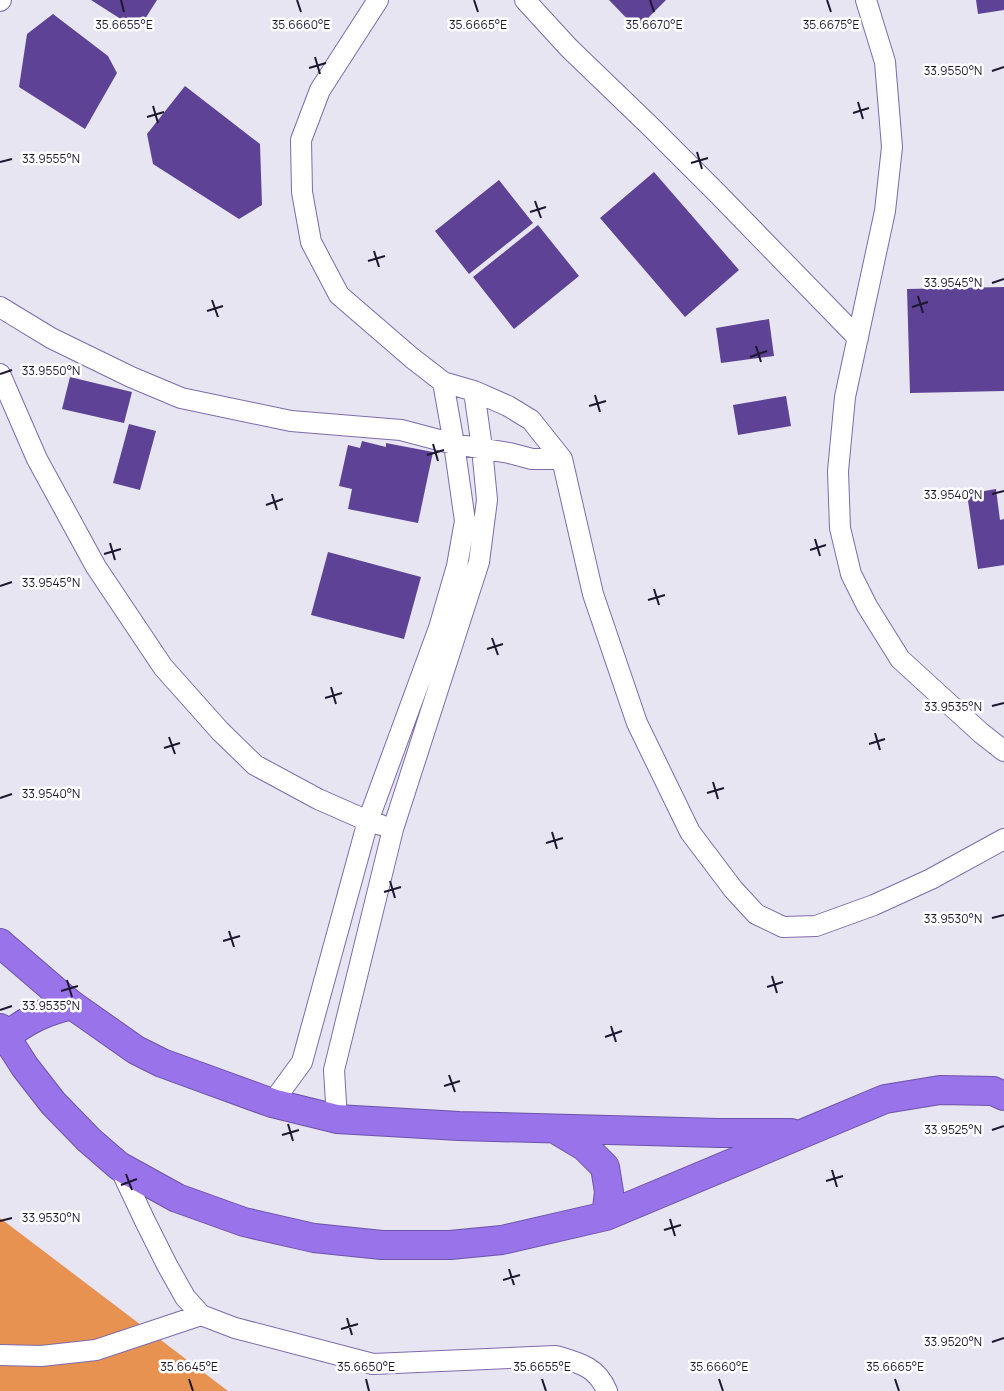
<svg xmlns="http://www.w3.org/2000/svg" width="1004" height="1391" font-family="Manrope,sans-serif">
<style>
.forest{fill:#e89252}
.building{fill:#5d4295}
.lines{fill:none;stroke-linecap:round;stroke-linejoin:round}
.street-casing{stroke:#7d6bab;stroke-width:22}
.highway-casing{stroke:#6d53a9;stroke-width:30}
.street{stroke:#fff;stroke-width:20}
.highway{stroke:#9873ea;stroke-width:28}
.ticks{fill:none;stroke:#1e1730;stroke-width:2}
.ticks-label{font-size:12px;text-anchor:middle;fill:#1e1730;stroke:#fff;stroke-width:5;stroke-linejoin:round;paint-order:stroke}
</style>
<rect width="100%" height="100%" fill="#e8e5f3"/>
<path class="forest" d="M0,1218L228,1391H0Z"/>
<path class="building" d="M91,0H157L138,30Z
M609,0H666L637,29Z
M976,0H1004V10L978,14Z
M53,14L108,56L117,73L85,129L19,87L27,34Z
M185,86L260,144L262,205L239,219L153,164L147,134Z
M654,172L739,270L685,317L600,218Z
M499,180L533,223L469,274L435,231Z
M538,225L579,276L514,329L473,277Z
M1004,287V391L910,393L907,289Z
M769,319L774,356L721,363L716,328Z
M70,377L132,392L124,423L62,409Z
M786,396L791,426L738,435L733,405Z
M129,424L156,431L140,490L113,483Z
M362,441L386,447V443L433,452L418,523L348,509L352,489L339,486L348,445L360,448Z
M996,489L1000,520L1004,519V565L978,569L967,494Z
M328,552L421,577L404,639L311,615Z"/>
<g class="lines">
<defs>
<path id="street" d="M378,0L320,90L301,140L302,192L311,242L339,295L412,358L443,382L474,391L508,406L531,420L562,459L593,594L637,723L690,832L733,889L756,914L783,927L816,926L874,905L931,879L1004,839
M525,0L569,48L651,127L719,195L858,338
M866,0L885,62L892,147L885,211L845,397L838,471L840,528L851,574L867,606L900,659L981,733L1004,751
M0,1L1,0
M0,307L51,338L131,377L181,398L291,421L401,430L454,444L509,453L532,459H562
M0,374L37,459L96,567L163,667L220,731L255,765L318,799L368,821L381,825
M272,1103L302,1062L368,821L439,628L457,566L465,521L454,444L443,382
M337,1119L334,1070L393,829L479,562L487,500L482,448L474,391
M119,1166L145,1221L167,1265L185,1297L201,1315L235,1328L373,1364L556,1356C580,1363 597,1367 607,1391
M0,1355L41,1356L96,1350L201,1315"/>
<path id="highway" d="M0,943L72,1005L136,1050L162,1063L272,1103L337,1119L459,1126L719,1133H791
M0,1028L25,1067L53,1103L89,1140L119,1166L177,1198L244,1222L314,1238L382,1245H450L502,1240L606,1216L885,1099L940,1090L993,1091L1004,1096
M5,1037C27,1020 45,1011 72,1005
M555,1129L585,1147L605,1167L609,1192L606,1216"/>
</defs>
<use href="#street" class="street-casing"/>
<use href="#highway" class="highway-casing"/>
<use href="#street" class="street"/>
<use href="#highway" class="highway"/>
</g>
<path class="ticks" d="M121,0L124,12M297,0L301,12M474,0L478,12M650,0L654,12M827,0L831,12M315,57L320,74M309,68L326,63M992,71L1004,67M858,102L863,119M153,106L158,123M853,113L869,108M147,117L164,112M697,152L702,169M0,162L12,159M691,163L708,158M535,201L541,218M530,212L546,207M374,251L379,267M368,261L385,256M992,283L1004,279M918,296L923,313M212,300L218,317M912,307L928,302M207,311L223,306M756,346L761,362M750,357L767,351M0,374L12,370M595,395L600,412M589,406L606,401M433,444L438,461M427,455L444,450M272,494L277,510M992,494L1004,491M266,505L283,499M815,539L820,556M110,543L115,560M810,550L826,545M104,554L121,549M0,586L12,582M654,589L659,605M648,600L665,595M492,638L498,655M487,649L503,644M331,687L336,704M325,698L342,693M992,706L1004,703M875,733L880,750M169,737L175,754M869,744L885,739M164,748L180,743M713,782L718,799M707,793L724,788M0,798L12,794M552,832L557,849M546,843L563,838M390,881L395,898M384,892L401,887M992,918L1004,915M229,931L234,947M223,941L240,936M772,976L777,993M67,980L72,997M767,987L783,982M61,991L78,986M0,1010L12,1006M611,1026L616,1042M605,1037L622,1031M449,1075L455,1092M444,1086L460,1081M288,1124L293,1141M992,1130L1004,1126M282,1135L299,1130M832,1170L837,1187M126,1174L132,1190M826,1181L843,1176M121,1185L137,1179M670,1219L675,1236M0,1221L12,1218M664,1230L681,1225M509,1269L514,1285M503,1280L520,1275M347,1318L352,1335M341,1329L358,1324M992,1342L1004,1338M189,1379L193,1391M366,1379L369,1391M542,1379L546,1391M719,1379L723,1391M895,1379L899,1391"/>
<g class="ticks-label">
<text x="124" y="29">35.6655°E</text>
<text x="301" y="29">35.6660°E</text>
<text x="478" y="29">35.6665°E</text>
<text x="654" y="29">35.6670°E</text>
<text x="831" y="29">35.6675°E</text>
<text x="953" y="75">33.9550°N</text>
<text x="51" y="163">33.9555°N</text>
<text x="953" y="287">33.9545°N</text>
<text x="51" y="375">33.9550°N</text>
<text x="953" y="499">33.9540°N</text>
<text x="51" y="587">33.9545°N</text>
<text x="953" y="711">33.9535°N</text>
<text x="51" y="798">33.9540°N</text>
<text x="953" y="923">33.9530°N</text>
<text x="51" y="1010">33.9535°N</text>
<text x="953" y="1134">33.9525°N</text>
<text x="51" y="1222">33.9530°N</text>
<text x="953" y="1346">33.9520°N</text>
<text x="189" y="1371">35.6645°E</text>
<text x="366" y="1371">35.6650°E</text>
<text x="542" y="1371">35.6655°E</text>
<text x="719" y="1371">35.6660°E</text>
<text x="895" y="1371">35.6665°E</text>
</g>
</svg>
